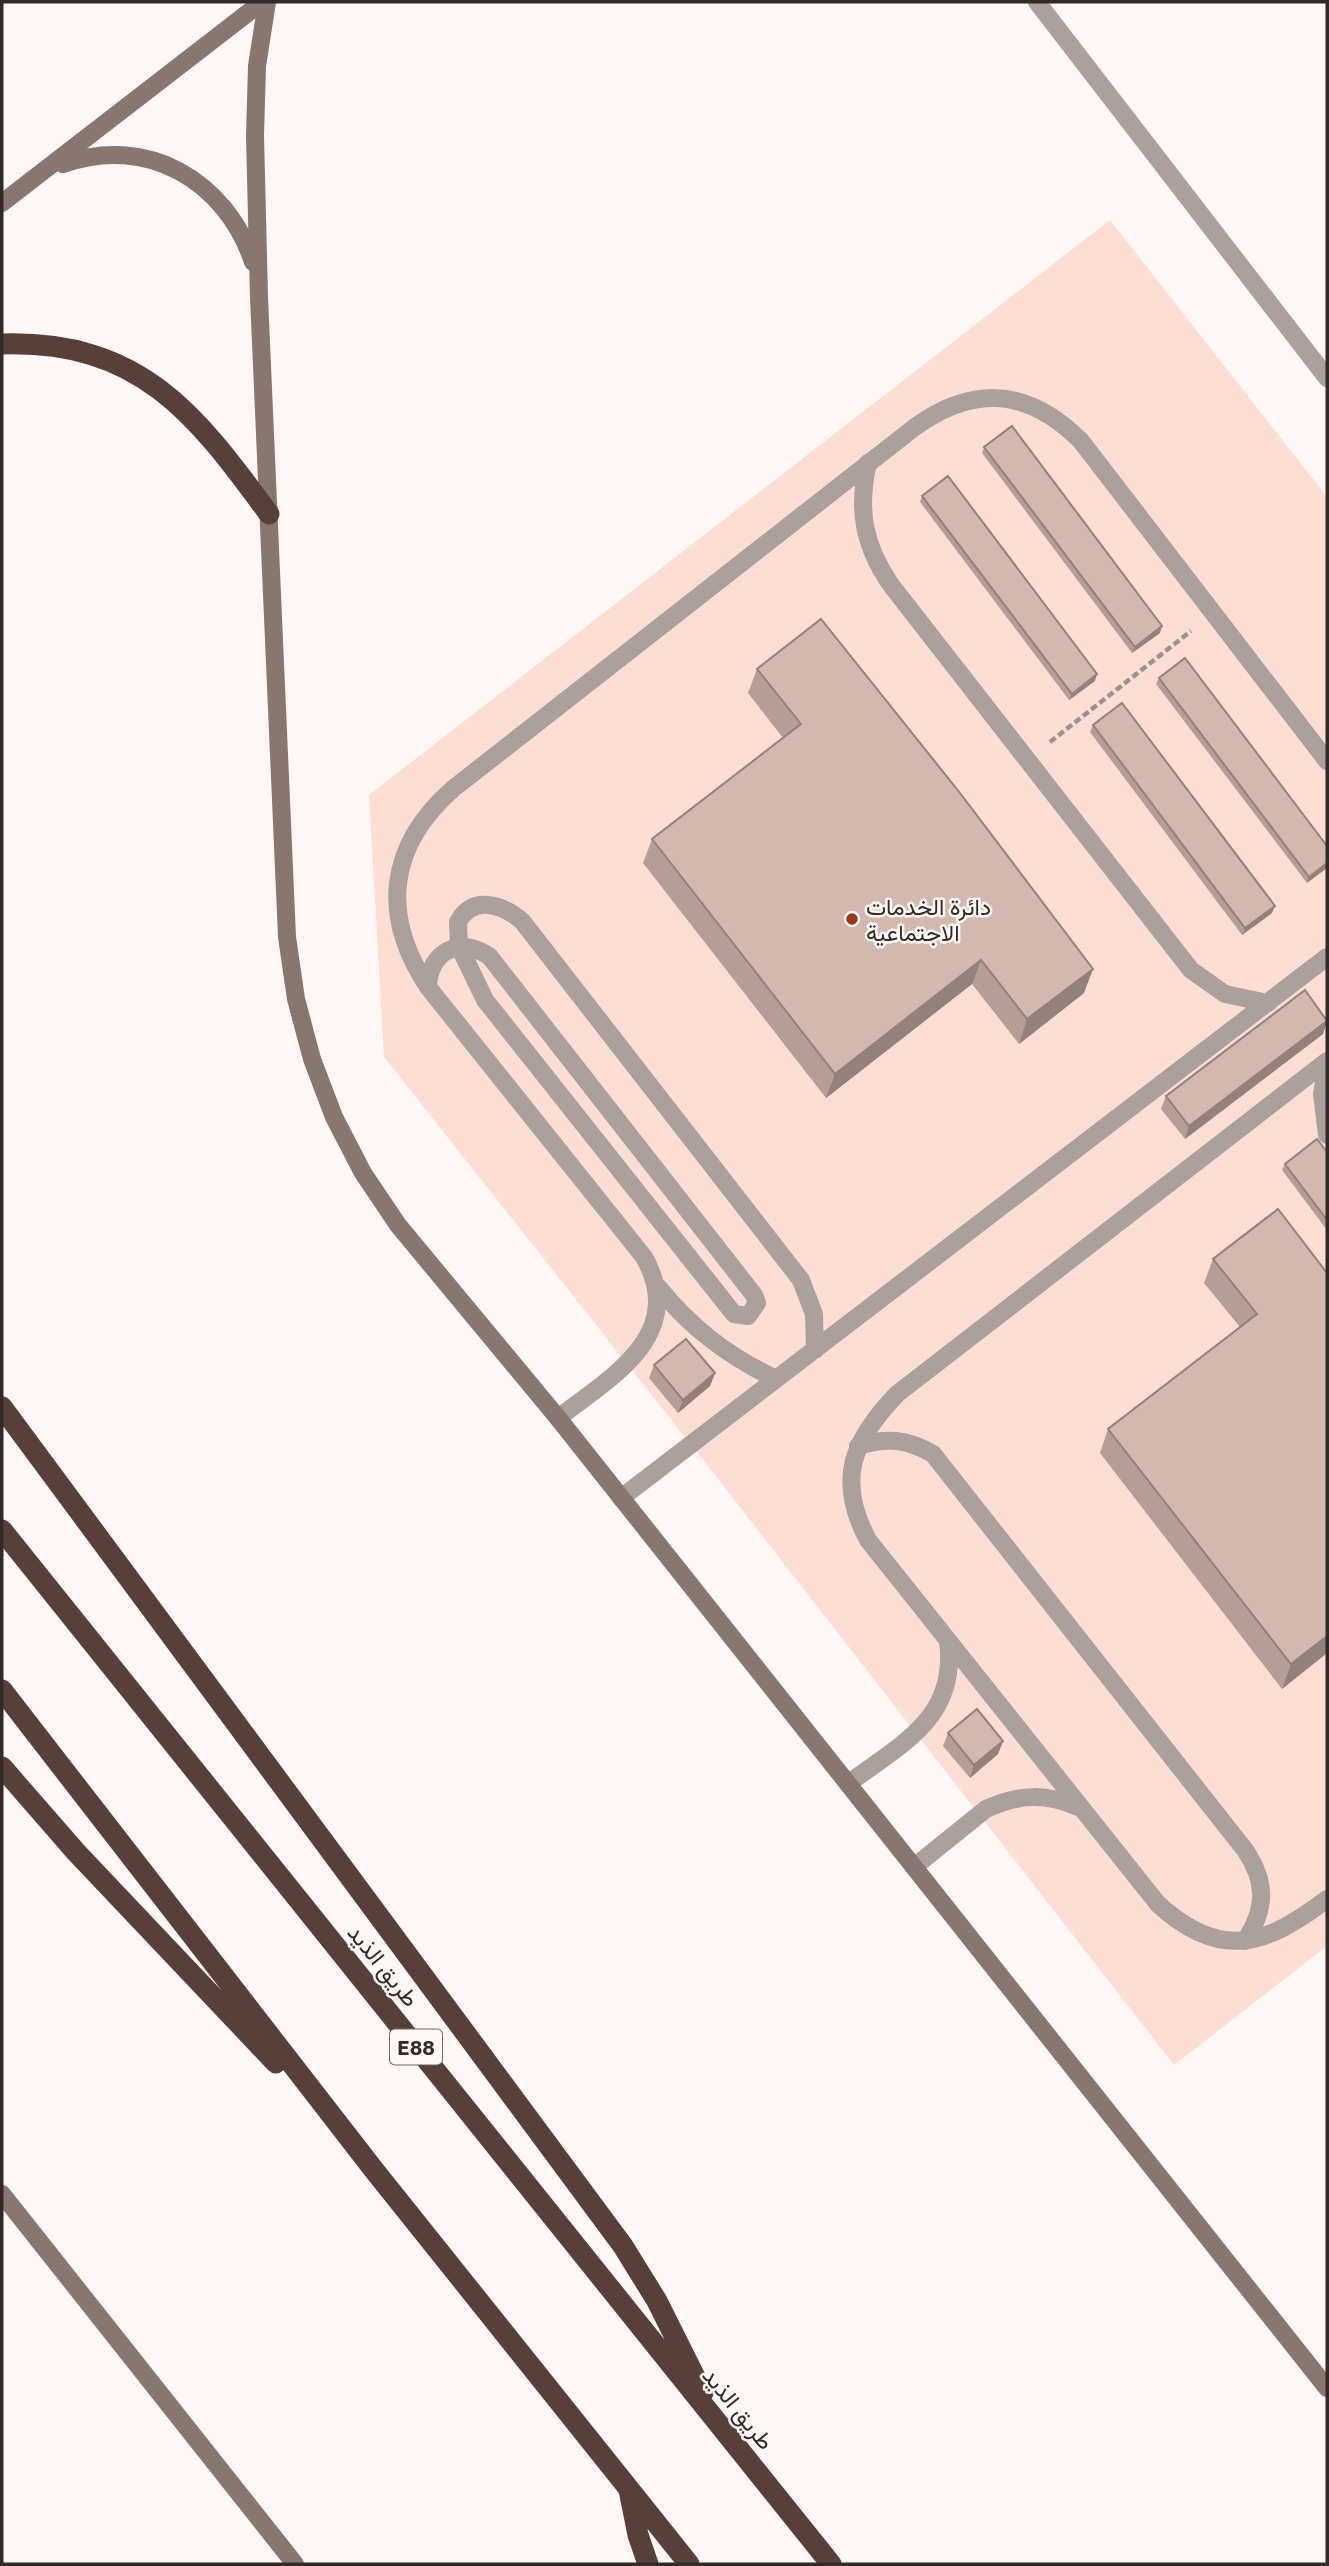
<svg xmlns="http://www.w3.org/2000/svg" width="1329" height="2566" font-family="'IBM Plex Sans',Vazirmatn,sans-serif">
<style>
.green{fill:#fdded4}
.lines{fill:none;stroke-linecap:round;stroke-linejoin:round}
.path{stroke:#9a9290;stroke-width:4.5;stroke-dasharray:7 3.5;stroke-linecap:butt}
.lane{stroke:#aca09d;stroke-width:18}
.street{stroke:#aca09d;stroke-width:18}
.secondary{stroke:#887671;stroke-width:18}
.highway{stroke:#564039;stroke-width:21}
.wall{fill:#b59e97}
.shaded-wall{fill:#94817b}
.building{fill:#d3b8b0;stroke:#94817b;stroke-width:2}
.poi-dot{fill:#9d3613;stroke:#fdf7f5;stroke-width:2.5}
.labels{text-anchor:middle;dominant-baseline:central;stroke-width:5;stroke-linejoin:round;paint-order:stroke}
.shield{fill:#fdf7f5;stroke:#706764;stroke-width:2}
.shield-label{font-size:21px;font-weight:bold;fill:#332926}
.poi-label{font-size:23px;fill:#332926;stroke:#fdf7f5;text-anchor:start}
.street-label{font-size:23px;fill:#332926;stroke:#fdf7f5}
</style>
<rect width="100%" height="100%" fill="#fdf7f5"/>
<path class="green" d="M1110,220L1327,497V1946L1174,2065L715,1475L384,1057L369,795Z"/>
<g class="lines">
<path class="path" d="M1050,742L1191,631"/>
<path class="lane" d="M868,463C857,510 864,546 891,585L1191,970L1225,994L1268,1003
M428,987C429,951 461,935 490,957L754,1295L757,1303L748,1316L734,1314L485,1000L459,946L458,922C473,895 502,904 522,921L801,1280L814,1314L815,1350
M1327,1061L897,1394C852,1441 836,1480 868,1540L1158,1904C1220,1961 1266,1946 1327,1899
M1327,1067L1322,1094L1327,1135
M658,1287C691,1328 728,1356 776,1379
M558,1418C611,1377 688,1335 644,1257L428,987C380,915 388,845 454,788L915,427C975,384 1029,389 1081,441L1327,761
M858,1446C887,1437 907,1439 933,1454L1245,1850C1267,1882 1266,1909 1245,1941
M621,1498L1327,957
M848,1784C902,1743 958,1718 948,1641
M914,1867L986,1809C1019,1794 1046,1793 1078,1807"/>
<path class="street" d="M1037,2L1327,378"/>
<path class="secondary" d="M267,2L257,66L255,136L259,297L287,937L296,999L312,1059L334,1117L363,1173L398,1225L558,1418L1327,2388
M63,164C147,134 226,181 253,262
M2,203L262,2
M2,2194L295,2564"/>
<path class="highway" d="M2,344C140,340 195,413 269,514
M2,1407L623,2246L657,2301L703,2393
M2,1530L831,2564
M2,1690L374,2170L689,2564
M2,1767L76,1852L276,2063
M629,2490L638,2535L648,2564"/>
</g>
<path class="wall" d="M984,447L1160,633L1132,653L982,453Z
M922,496L1095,681L1069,700L920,502Z
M757,669L1084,993L1019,1044L972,984L826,1098L643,863L652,839L783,738L748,693Z
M1159,678L1327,846L1307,883L1156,684Z
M1093,725L1272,913L1242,935L1090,732Z
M1327,1021L1323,1034L1185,1139L1161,1109L1166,1096Z
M1327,1152V1230L1282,1170L1285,1164Z
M1278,1209L1327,1653L1282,1689L1100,1453L1108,1429L1240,1327L1204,1283L1213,1259Z
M654,1365L715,1373L710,1386L678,1413L649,1378Z
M948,1733L1003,1741L998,1754L970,1778L943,1746Z"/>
<path class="shaded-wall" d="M1162,626L1160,633L1132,653L1135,647Z
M1097,674L1095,681L1069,700L1072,694Z
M1327,863V868L1307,883L1309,877Z
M1275,906L1272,913L1242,935L1245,928Z
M981,960L972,984L826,1098L835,1074Z
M1093,969L1084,993L1019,1044L1027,1019Z
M1327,1021L1323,1034L1185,1139L1189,1126Z
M715,1373L710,1386L678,1413L683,1400Z
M1327,1636V1653L1282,1689L1291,1664Z
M1003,1741L998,1754L970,1778L974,1765Z"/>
<path class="building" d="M1012,426L1162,626L1135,647L984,447Z
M948,476L1097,674L1072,694L922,496Z
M821,619L960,793L1093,969L1027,1019L981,960L835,1074L652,839L801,724L757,669Z
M1185,658L1327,846V863L1309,877L1159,678Z
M1122,703L1275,906L1245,928L1093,725Z
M1305,990L1327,1021L1189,1126L1166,1096Z
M1317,1139L1327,1152V1220L1285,1164Z
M1278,1209L1327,1273V1636L1291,1664L1108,1429L1257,1314L1213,1259Z
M686,1339L715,1373L683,1400L654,1365Z
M977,1709L1003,1741L974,1765L948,1733Z"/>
<circle class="poi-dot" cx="852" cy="919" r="7"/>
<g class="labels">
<rect class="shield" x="390" y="2029.5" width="52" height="35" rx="5"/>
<g class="shield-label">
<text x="416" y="2047">E88</text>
</g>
<g class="poi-label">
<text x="866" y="906">دائرة الخدمات<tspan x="866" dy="26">الاجتماعية</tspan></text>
</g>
<g class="street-label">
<text transform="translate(384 1965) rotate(51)">طريق الذيد</text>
<text transform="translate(739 2408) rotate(51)">طريق الذيد</text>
</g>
</g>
<rect width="1329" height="2566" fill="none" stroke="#332926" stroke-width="7"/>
</svg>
